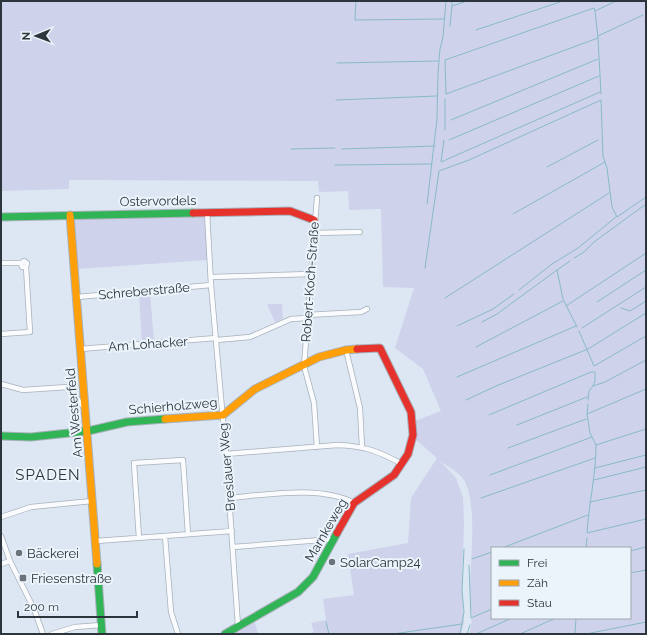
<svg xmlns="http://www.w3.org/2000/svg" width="647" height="635" font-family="Raleway,sans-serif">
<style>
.green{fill:#cfd2eb;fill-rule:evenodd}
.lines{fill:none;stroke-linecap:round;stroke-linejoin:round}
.stream{stroke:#87bbc5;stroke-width:1}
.street-casing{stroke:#a8b1ba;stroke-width:6}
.fast-casing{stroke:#a8b1ba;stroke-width:9}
.slow-casing{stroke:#a8b1ba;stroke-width:9}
.jam-casing{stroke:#a8b1ba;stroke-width:9}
.street{stroke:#fafbfd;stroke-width:4.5}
.fast{stroke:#30b455;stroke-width:7}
.slow{stroke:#ff9f0a;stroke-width:7}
.jam{stroke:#e5322d;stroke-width:7}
.poi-dot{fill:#6a737c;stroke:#ebf3fb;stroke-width:1.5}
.labels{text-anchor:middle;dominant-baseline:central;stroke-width:4;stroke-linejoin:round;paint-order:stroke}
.street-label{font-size:13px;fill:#2c343c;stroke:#ebf3fb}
.poi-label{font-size:13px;fill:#2c343c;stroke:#ebf3fb;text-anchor:start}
.quarter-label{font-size:15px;letter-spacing:1px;fill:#2c343c;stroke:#ebf3fb}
</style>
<rect width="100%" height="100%" fill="#dce7f3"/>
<path class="green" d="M1,1H646V634H469C474,620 470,607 470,592C470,562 478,504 464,480C460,473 446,465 440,461L456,478L463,497L464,522L462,582L464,622L461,634H307L314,632L311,623L326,620L323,599L354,595L348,554L408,543L411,498L437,458L415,439V421L441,411L423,369L395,348L414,288L383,287L381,209L349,210L348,191L319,192L318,181L69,180V189L1,191ZM492,548H630V618H492Z
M205,214L208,260L76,269L73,217Z
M150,293L154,341L142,342L139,294Z
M267,304H282L283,319L275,322Z
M254,620L258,634H231Z"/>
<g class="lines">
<path class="stream" d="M356,1L355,20L444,19
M593,1V2
M452,6V1
M595,11L594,8L445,60L446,94L598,38
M450,26L452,6L467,1
M476,30L563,1
M598,36L643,15
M337,63L438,61
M601,94L598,38L595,11L616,1
M336,100L437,96
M451,120L598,59
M445,130V99
M444,140L441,162L600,92
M449,140L599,76
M291,149L335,148
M342,149L435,146
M335,165L432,164
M547,167L598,140
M427,204L437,119L438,73L440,49L443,37L446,1
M513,214L605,162
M574,258L584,252L594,242L646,204
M570,261L557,270L563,299L577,327
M425,268L439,171L469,160L601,100L603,156L607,168L612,207L617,217L646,197
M519,290L552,264L578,248L616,217
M445,298L609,193
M597,302L646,270
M566,306L646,253
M621,308L630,311L646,301
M482,322L497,314L557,270
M457,326L493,309L514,294
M582,328L646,287
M579,331L594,366L646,336
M476,347L563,301
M457,377L576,326
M466,400L496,386L588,349L646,313
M588,400L589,391L593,386L605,382L646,360
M588,404L587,414L646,389
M587,414L590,433L596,445L646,429
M489,415L591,372H595V381L593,386
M517,425L587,397
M596,445C596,474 589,503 587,533L646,519
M508,448L586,419
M595,468L646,455
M490,475L592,437
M594,480L646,467
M481,498L595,458
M590,502L646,490
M502,548L588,515
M586,548L587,538
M630,551L646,547
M472,559L492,552
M469,565L471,618L492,609
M630,573L646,570
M326,622L329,634
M393,634L462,624
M460,634L464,612L462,591L464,549
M467,634L470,625
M476,634L512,618
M520,634L556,618
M575,634L576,618
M586,634L646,622"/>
<defs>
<path id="street" d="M207,212L211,285L226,454L238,626
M313,233L360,232
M1,263H21L24,261L27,263L26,267H22L21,263
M211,277L310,274
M77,297L211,285
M307,315L361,312L367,309
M1,334L30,332L26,267
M217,340L250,337L291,319L307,318
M80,349L216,338
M346,350L360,408L362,447
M1,384L23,390L68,387C75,392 77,401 84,407
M317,447L314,403L304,366L317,198
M226,454L337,445C365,446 378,451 402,464
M229,498C266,495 321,485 354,503
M1,517L31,507L92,501
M1,536L10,561L34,609L43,634
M165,536L171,612L178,634
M139,538L134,463L183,460L188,534
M96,541L232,531
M233,547L334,539
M1,564L10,561
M52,634L75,627L102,625"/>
<path id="fast" d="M1,217L193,213
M1,436L31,437L88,431L127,422L165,419
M97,564L102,634
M225,634L298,592L313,577L337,533"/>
<path id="slow" d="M70,215L97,564
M165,419L223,415L255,389L319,357L346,350L357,349"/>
<path id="jam" d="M193,213L290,211L314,220
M337,533L354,503L394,475L408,454L413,435L411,412L380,348L357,349"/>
</defs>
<use href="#street" class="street-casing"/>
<use href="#fast" class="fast-casing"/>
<use href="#slow" class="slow-casing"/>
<use href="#jam" class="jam-casing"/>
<use href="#street" class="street"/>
<use href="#fast" class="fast"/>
<use href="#slow" class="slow"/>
<use href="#jam" class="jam"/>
</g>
<g class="poi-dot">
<circle cx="19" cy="553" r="4"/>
<circle cx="332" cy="562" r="4"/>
<rect x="19" y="574" width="8" height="8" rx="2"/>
</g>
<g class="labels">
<g class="street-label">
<text transform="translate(158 201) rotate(-1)">Ostervordels</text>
<text transform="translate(310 282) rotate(-86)">Robert-Koch-Straße</text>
<text transform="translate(144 291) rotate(-5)">Schreberstraße</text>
<text transform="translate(148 344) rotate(-4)">Am Lohacker</text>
<text transform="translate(173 406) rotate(-5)">Schierholzweg</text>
<text transform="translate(74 413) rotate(-95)">Am Westerfeld</text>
<text transform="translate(227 467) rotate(-95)">Breslauer Weg</text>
<text transform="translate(326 530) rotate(-60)">Marnkeweg</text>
</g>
<g class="poi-label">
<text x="27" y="553">Bäckerei</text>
<text x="340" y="562">SolarCamp24</text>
<text x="31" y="578">Friesenstraße</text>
</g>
<g class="quarter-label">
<text x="48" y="475">SPADEN</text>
</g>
</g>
<rect width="647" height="635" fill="none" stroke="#2c343c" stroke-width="4"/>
<rect x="491" y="547" width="140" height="72" fill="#ebf3fb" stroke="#9fa7af"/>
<rect x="499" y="560" width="20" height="6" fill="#30b455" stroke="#9fa7af"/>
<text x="527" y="567" font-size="12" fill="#2c343c">Frei</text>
<rect x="499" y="580" width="20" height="6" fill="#ff9f0a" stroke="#9fa7af"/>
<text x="527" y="587" font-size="12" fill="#2c343c">Zäh</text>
<rect x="499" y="600" width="20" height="6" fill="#e5322d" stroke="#9fa7af"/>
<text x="527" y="607" font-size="12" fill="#2c343c">Stau</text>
<g transform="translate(36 36) rotate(269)" stroke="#ebf3fb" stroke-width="3" paint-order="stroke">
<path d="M0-3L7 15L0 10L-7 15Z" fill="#2c343c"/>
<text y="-6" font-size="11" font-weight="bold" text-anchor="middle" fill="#2c343c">N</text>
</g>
<path d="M18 611v6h119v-6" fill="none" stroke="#2c343c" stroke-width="2"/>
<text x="24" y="611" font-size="12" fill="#2c343c" stroke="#ebf3fb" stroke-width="3" paint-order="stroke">200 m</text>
</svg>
